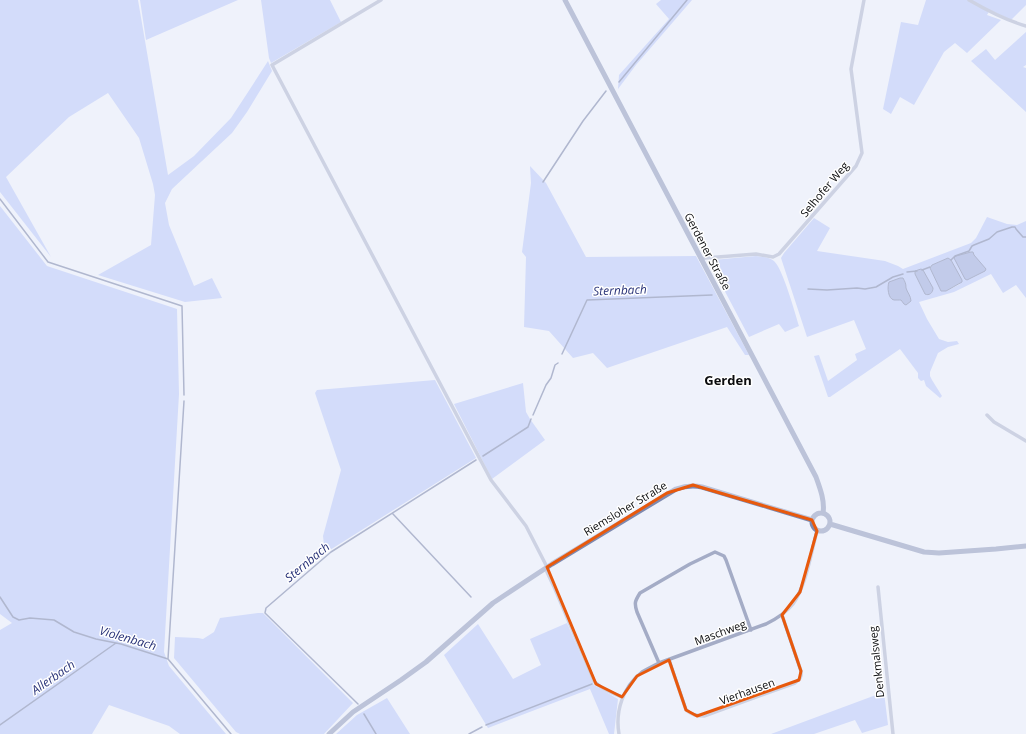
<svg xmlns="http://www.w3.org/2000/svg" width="1026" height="734" font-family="'Open Sans',sans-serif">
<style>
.green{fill:#b2c1f8;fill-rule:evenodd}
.water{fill:#8c9bd5;stroke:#657099}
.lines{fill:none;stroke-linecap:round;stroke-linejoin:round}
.stream{stroke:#657099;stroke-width:1.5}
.street{stroke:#a4acc6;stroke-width:3.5}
.secondary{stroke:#7e89af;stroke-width:5}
.marked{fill:none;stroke:#e8590c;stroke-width:3;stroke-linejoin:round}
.labels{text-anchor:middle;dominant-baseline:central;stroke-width:3;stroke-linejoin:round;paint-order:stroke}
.street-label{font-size:11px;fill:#0b0c0e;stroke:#fff}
.water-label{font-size:12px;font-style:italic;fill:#293378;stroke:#fff}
.quarter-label{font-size:13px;font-weight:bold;fill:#0b0c0e;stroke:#fff}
</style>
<rect width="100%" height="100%" fill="#eff2fb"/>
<path class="green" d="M0,0H138L168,175L194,156L231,118L250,89L268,61L272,71L247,112L232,133L172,189L165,203L169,225L194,286L212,278L222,298L185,302L98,275L151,245L155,195L153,184L139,138L108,93L69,117L6,177L51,257L0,192Z
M140,0H238L146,40Z
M261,0H330L341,22L271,63L269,58Z
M661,0H692L636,65L618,89L619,75L669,19L656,4Z
M926,0H1026V5L1011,20L990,10L987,15L1001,20L967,53L955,43L944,52L914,105L900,97L891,114L883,109L901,22L918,25Z
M1026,32V65L1023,67L1026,68V112L971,61L986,49L995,60Z
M530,166L546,183L586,257L696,256L749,355H745L727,327L607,368L593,353L573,358L549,331L524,327L526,257L522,252L531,183Z
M0,206L47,266L177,309L179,394L164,652L169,666L226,734H180L169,726L109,705L92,734H0V630L12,623L0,614Z
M987,217L1007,224L1017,225L1026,221V298L1016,285L1003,293L991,274L954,292L919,302L927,319L939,339L948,342L957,341L959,344L948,347L938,353L930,372V376L932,380L942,396L940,398L926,386L924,380L921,381L918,378V373L900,349L830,397H828L814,356L819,355L828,381L857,360L855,354L866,349L854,320L807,337L781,258L784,253L814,218L830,228L817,251L885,261L898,266L903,269L971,243L976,238ZM973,252L974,255L977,275L967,279H965ZM948,258L951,260L960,284L946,291L936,278L930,267L932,265Z
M756,256C762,257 769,257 774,261C783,269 795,313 799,326L785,332L779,324L749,337L710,263L713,260Z
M435,380L476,458L330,550L324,545L323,536L341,470L315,393L317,390Z
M523,383L526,412L530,419L545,440L492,479L454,404Z
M258,613H263L353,703L324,734H240L236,732L174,658L175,637L198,638L203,639L214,632L220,618Z
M567,623L594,685L618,699L614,734H609L590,689L488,728L444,655L478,624L513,679L541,665L530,639Z
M884,692L888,725L862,733L855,720L814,734H771Z
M387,698L410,734H336L357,715Z"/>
<path class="water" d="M971,252H973L974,255L986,269L985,271L967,280L965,279L954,258L956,256Z
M948,258L951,260L962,280V282L946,291H941L930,268L932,265Z
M921,269L923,270L933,288C933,293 929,296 925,294L915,274V271Z
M900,278H903C905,282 906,283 906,288C907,292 911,296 911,301L906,305L904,304L901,300C899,300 897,300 894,300C888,299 887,287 889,282Z"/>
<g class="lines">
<path class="stream" d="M619,82L687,0
M543,182L583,121L606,91
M0,199L48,262L182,306L184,395
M951,260L955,256L969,251L972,246L974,245L989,239L997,232L1012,227H1015L1016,229L1023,237H1026
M922,270L930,267
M907,272L917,271
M808,289L827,290L857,288L865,289L876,287L893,277L903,274
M562,354L587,300L712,295
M533,415L546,385L551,378L555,365L558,363
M483,456L528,427L531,419
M393,514L471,597
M0,597L13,617L19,620L30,618L54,620L74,632L96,639L121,644L168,659L231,734
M168,659L184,401
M358,704L265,613L266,608L331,552L476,460
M364,714L376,734
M0,725L116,643
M486,725L592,684
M469,734L482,727"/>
<path class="street" d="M381,0L272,65L491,480L526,526L547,567V572L555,589L594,681C599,688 614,694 622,697
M969,0C988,11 1005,20 1026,26
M701,260L705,258L756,254L773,257L779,254L856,166L862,153L851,69L864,0
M987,415L994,422L1026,441
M878,587L893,734
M669,660L686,710C692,715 696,716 704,716L795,683C800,679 802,677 801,671L782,615
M659,663L637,612C634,603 635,601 640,593L690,564L715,552L724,556L726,560L751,630
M619,734C615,711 623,687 642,672C647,669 653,666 659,663L766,624C776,619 786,613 793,604C806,586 811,553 817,531"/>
<path class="secondary" d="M565,0L816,477C820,488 825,501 823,513
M812 522a9 9 0 1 1 18 0a9 9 0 1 1-18 0Z
M830,524L924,552L939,553L996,549L1026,546
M329,734L353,712L401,680L426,662L493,603L505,595L552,564L676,489C685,486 692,485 702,487L812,520"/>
</g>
<path d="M0 0H1026V734H0ZM693,485L812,520L817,531L800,592L782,615L801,671L799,680L697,716L686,710L669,660L637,676L622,697L596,684L547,567L667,493Z" fill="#eff2fb" fill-opacity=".55" fill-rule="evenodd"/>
<path class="marked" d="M693,485L812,520L817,531L800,592L782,615L801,671L799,680L697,716L686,710L669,660L637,676L622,697L596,684L547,567L667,493Z"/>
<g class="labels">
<g class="street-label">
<text transform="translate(824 189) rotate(-50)">Selhofer Weg</text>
<text transform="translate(708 251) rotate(62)">Gerdener Straße</text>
<text transform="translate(625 508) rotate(-31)">Riemsloher Straße</text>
<text transform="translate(720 632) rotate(-20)">Maschweg</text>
<text transform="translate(876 662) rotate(-96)">Denkmalsweg</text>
<text transform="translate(747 691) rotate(-20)">Vierhausen</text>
</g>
<g class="water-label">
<text transform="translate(620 290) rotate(-2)">Sternbach</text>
<text transform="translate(307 562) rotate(-40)">Sternbach</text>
<text transform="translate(128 638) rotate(16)">Violenbach</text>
<text transform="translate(53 677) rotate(-35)">Allerbach</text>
</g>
<g class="quarter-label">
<text x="728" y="380">Gerden</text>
</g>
</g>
</svg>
